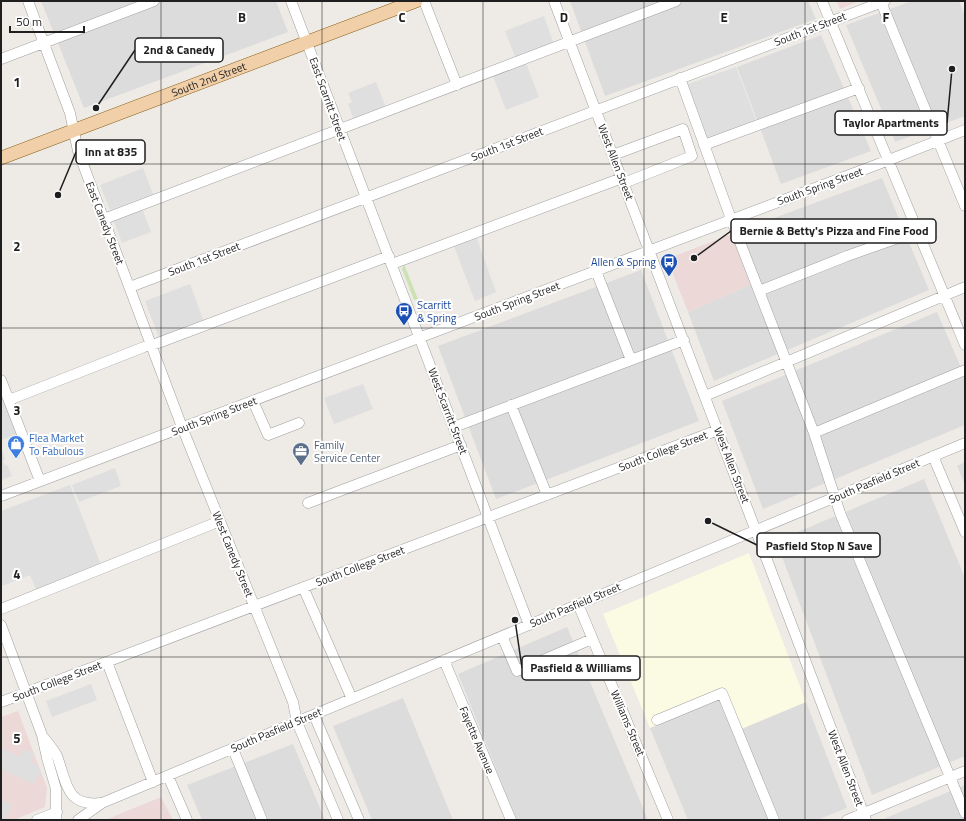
<svg xmlns="http://www.w3.org/2000/svg" width="966" height="821" font-family="'Titillium Web',sans-serif">
<style>
.residential{fill:#dddcdc}
.commercial{fill:#edd8d8}
.education{fill:#fbfae3}
.grass{fill:#cce2b3}
.parking{fill:#dfdfdf}
.lines{fill:none;stroke-linecap:round;stroke-linejoin:round}
.minor-casing{stroke:#a0a0a0;stroke-width:11}
.major-casing{stroke:#875c13;stroke-width:14}
.minor{stroke:#fff;stroke-width:10}
.major{stroke:#f0cfa9;stroke-width:13}
.grid{fill:none;stroke:#1f1f1f;stroke-width:1;stroke-opacity:0.55}
.labels{text-anchor:middle;dominant-baseline:central;stroke-width:4;stroke-linejoin:round;paint-order:stroke}
.street-label{font-size:11px;fill:#1f1f1f;stroke:#fff}
.transit-label{font-size:11px;fill:#164399;stroke:#fff;text-anchor:end}
.shop-label{font-size:11px;fill:#366cbe;stroke:#fff;text-anchor:start}
.service-label{font-size:11px;fill:#4e5e75;stroke:#fff;text-anchor:start}
.grid-label{font-size:13px;text-anchor:middle;font-weight:bold;fill:#1f1f1f;stroke:#fff;stroke-width:4;stroke-linejoin:round;paint-order:stroke}
.leader{fill:none;stroke:#1f1f1f;stroke-width:1.5}
.callout-dot{fill:#1f1f1f;stroke:#fff;stroke-width:1.5}
.callout{fill:#fff;stroke:#1f1f1f;stroke-width:1.5}
.callout-label{font-size:12px;text-anchor:middle;font-weight:bold;fill:#1f1f1f}
</style>
<rect width="100%" height="100%" fill="#eeebe6"/>
<path class="residential" d="M41,1H276L288,32L84,108Z
M570,1H808L816,19L605,96Z
M912,1H959L965,16V116L895,142L846,25Z
M821,35L871,151L781,184L737,67Z
M882,178L929,290L714,381L688,312L759,281L739,231Z
M641,270L699,421L496,499L438,346Z
M937,312L965,377V425L763,509L722,401Z
M965,462V485L957,466Z
M924,479L965,578V756L872,795L776,541Z
M567,627L648,820H517L458,674Z
M720,697L734,732L806,702L847,808L817,820H688L650,728Z
M403,698L453,820H372L333,726Z
M293,744L325,820H202L187,785Z
M965,785V820H881Z"/>
<path class="commercial" d="M837,1H859L840,9Z
M739,231L759,281L688,312L667,259Z
M18,711L47,788L45,807L14,820H1V717Z
M161,797L173,820H105Z"/>
<path class="education" d="M749,553L806,702L734,732L720,697L650,728L603,614Z"/>
<path class="grass" d="M404,264L418,299L414,300L402,269Z"/>
<path class="parking" d="M544,16L554,45L516,59L505,31Z
M526,63L539,97L506,110L493,76Z
M736,67L757,123L706,141L685,85Z
M376,82L386,108L354,120L348,104L352,102L348,93Z
M143,168L153,194L110,210L100,185Z
M142,208L151,232L122,243L113,219Z
M476,236L496,292L475,301L453,244Z
M190,284L204,322L159,338L145,301Z
M363,384L373,409L334,424L324,398Z
M1,388L18,434L1,440Z
M1,447L5,459L3,461L5,466L7,465L12,476L1,480Z
M115,468L121,486L79,502L72,485Z
M70,485L101,565L37,592L30,575L2,586L1,511Z
M91,684L97,700L52,717L46,701Z
M1,748L20,757L24,749L34,754L31,761L38,766L41,772L33,784L1,769Z
M1,800L12,805L5,820H1Z"/>
<g class="lines">
<defs>
<path id="minor" d="M28,1L70,113L78,151L182,427L293,702L297,722L338,820
M291,1L529,625
M424,1L457,85
M554,1L866,820
M822,1L965,345
M881,2L965,206
M1,59L154,1
M680,78L731,219L814,433L840,513L965,813
M704,145L859,88
M613,155L683,129L692,156L624,183
M104,219L676,1
M392,264L622,178
M596,271L631,360
M130,287L885,1
M759,291L847,256L918,231
M1,380L40,481
M705,396L965,287
M9,400L144,347L158,343L389,256
M253,401L268,435L299,423
M511,405L547,495
M454,427L684,340
M814,433L965,370
M933,456L965,532
M1,496L889,160L965,130
M308,503L461,445
M303,587L352,699
M578,604L668,820
M1,609L220,521
M1,625L42,735L47,758L56,789V820
M502,636L517,671L592,639
M444,660L511,820
M107,662L153,782
M1,702L718,430
M314,715L359,820
M657,720L722,693L774,820
M44,738C49,744 54,750 57,756C67,783 66,807 101,803
M233,749L262,820
M168,776L187,820
M37,820L57,812
M78,820L102,803L965,443
M847,820L965,771"/>
<g id="major">
<path id="s1" d="M1,158L416,1"/>
</g>
</defs>
<use href="#minor" class="minor-casing"/>
<use href="#major" class="major-casing"/>
<use href="#minor" class="minor"/>
<use href="#major" class="major"/>
</g>
<path class="grid" d="M161,1V820M322,1V820M483,1V820M644,1V820M805,1V820M1,164H965M1,328H965M1,493H965M1,657H965"/>
<defs>
<symbol id="bus-pin" viewBox="-11 -11 22 30"><path d="M0 17L-7.5 6A9.5 9.5 0 1 1 7.5 6Z" fill="#1a4fb4" stroke="#fff"/><path d="M-5-6H5V4H4V6H2V4H-2V6H-4V4H-5ZM-3.5-4V0h7V-4ZM-3.5 1.2v1.5H-2V1.2ZM2 1.2v1.5H3.5V1.2Z" fill="#fff"/></symbol>
<symbol id="shop-pin" viewBox="-11 -11 22 30"><path d="M0 17L-7.5 6A9.5 9.5 0 1 1 7.5 6Z" fill="#3f7fe0" stroke="#fff"/><path d="M-5-2.5h2.3a2.7 3.5 0 0 1 5.4 0H5L5.5 6h-11ZM-1.5-2.5h3a1.5 2.3 0 0 0-3 0Z" fill="#fff"/></symbol>
<symbol id="office-pin" viewBox="-11 -11 22 30"><path d="M0 17L-7.5 6A9.5 9.5 0 1 1 7.5 6Z" fill="#5c6f8a" stroke="#fff"/><path d="M-6-3h4V-5.5h4V-3h4V5H-6ZM-1-4.5V-3h2v-1.5ZM-6 0V1H6V0Z" fill="#fff"/></symbol>
</defs>
<g fill-rule="evenodd">
<use href="#bus-pin" x="659" y="252" width="20" height="27"/>
<use href="#bus-pin" x="394" y="301" width="20" height="27"/>
<use href="#shop-pin" x="6" y="434" width="20" height="27"/>
<use href="#office-pin" x="291" y="441" width="20" height="27"/>
</g>
<g class="labels">
<g class="street-label">
<text transform="translate(810 29) rotate(-21)">South 1st Street</text>
<text stroke="none"><textPath href="#s1" startOffset="222">South 2nd Street</textPath></text>
<text transform="translate(328 99) rotate(70)">East Scarritt Street</text>
<text transform="translate(507 144) rotate(-21)">South 1st Street</text>
<text transform="translate(616 162) rotate(69)">West Allen Street</text>
<text transform="translate(820 186) rotate(-20)">South Spring Street</text>
<text transform="translate(105 223) rotate(69)">East Canedy Street</text>
<text transform="translate(204 259) rotate(-21)">South 1st Street</text>
<text transform="translate(517 301) rotate(-21)">South Spring Street</text>
<text transform="translate(448 411) rotate(69)">West Scarritt Street</text>
<text transform="translate(214 416) rotate(-21)">South Spring Street</text>
<text transform="translate(663 451) rotate(-21)">South College Street</text>
<text transform="translate(732 465) rotate(69)">West Allen Street</text>
<text transform="translate(874 481) rotate(-23)">South Pasfield Street</text>
<text transform="translate(233 554) rotate(68)">West Canedy Street</text>
<text transform="translate(360 566) rotate(-21)">South College Street</text>
<text transform="translate(575 605) rotate(-23)">South Pasfield Street</text>
<text transform="translate(57 681) rotate(-21)">South College Street</text>
<text transform="translate(628 723) rotate(67)">Williams Street</text>
<text transform="translate(276 730) rotate(-23)">South Pasfield Street</text>
<text transform="translate(477 740) rotate(67)">Fayette Avenue</text>
<text transform="translate(846 768) rotate(69)">West Allen Street</text>
</g>
<g class="transit-label">
<text x="656" y="262">Allen &amp; Spring</text>
<text x="417" y="305" text-anchor="start">Scarritt<tspan x="417" dy="13">&amp; Spring</tspan></text>
</g>
<g class="shop-label">
<text x="29" y="438">Flea Market<tspan x="29" dy="13">To Fabulous</tspan></text>
</g>
<g class="service-label">
<text x="314" y="445">Family<tspan x="314" dy="13">Service Center</tspan></text>
</g>
</g>
<g class="grid-label">
<text x="242" y="22">B</text>
<text x="402" y="22">C</text>
<text x="564" y="22">D</text>
<text x="724" y="22">E</text>
<text x="886" y="22">F</text>
<text x="17" y="87">1</text>
<text x="17" y="251">2</text>
<text x="17" y="415">3</text>
<text x="17" y="579">4</text>
<text x="17" y="743">5</text>
</g>
<path class="leader" d="M96 108L135 50M952 69L947 123M58 195L76 152M694 258L731 231M708 521L757 545M515 620L522 668"/>
<g class="callout-dot">
<circle cx="96" cy="108" r="4"/>
<circle cx="952" cy="69" r="4"/>
<circle cx="58" cy="195" r="4"/>
<circle cx="694" cy="258" r="4"/>
<circle cx="708" cy="521" r="4"/>
<circle cx="515" cy="620" r="4"/>
</g>
<g class="callout">
<rect x="135" y="38" width="88" height="24" rx="4"/>
<rect x="835" y="111" width="112" height="24" rx="4"/>
<rect x="76" y="140" width="69" height="24" rx="4"/>
<rect x="731" y="219" width="205" height="24" rx="4"/>
<rect x="757" y="533" width="123" height="24" rx="4"/>
<rect x="522" y="656" width="118" height="24" rx="4"/>
</g>
<g class="callout-label">
<text x="179" y="54">2nd &amp; Canedy</text>
<text x="891" y="127">Taylor Apartments</text>
<text x="111" y="156">Inn at 835</text>
<text x="834" y="235">Bernie &amp; Betty's Pizza and Fine Food</text>
<text x="819" y="550">Pasfield Stop N Save</text>
<text x="581" y="672">Pasfield &amp; Williams</text>
</g>
<rect width="966" height="821" fill="none" stroke="#1f1f1f" stroke-width="4"/>
<path d="M10 26v6h74v-6" fill="none" stroke="#1f1f1f" stroke-width="2"/>
<text x="16" y="26" font-size="12" fill="#1f1f1f" stroke="#ffffff" stroke-width="3" paint-order="stroke">50 m</text>
</svg>
